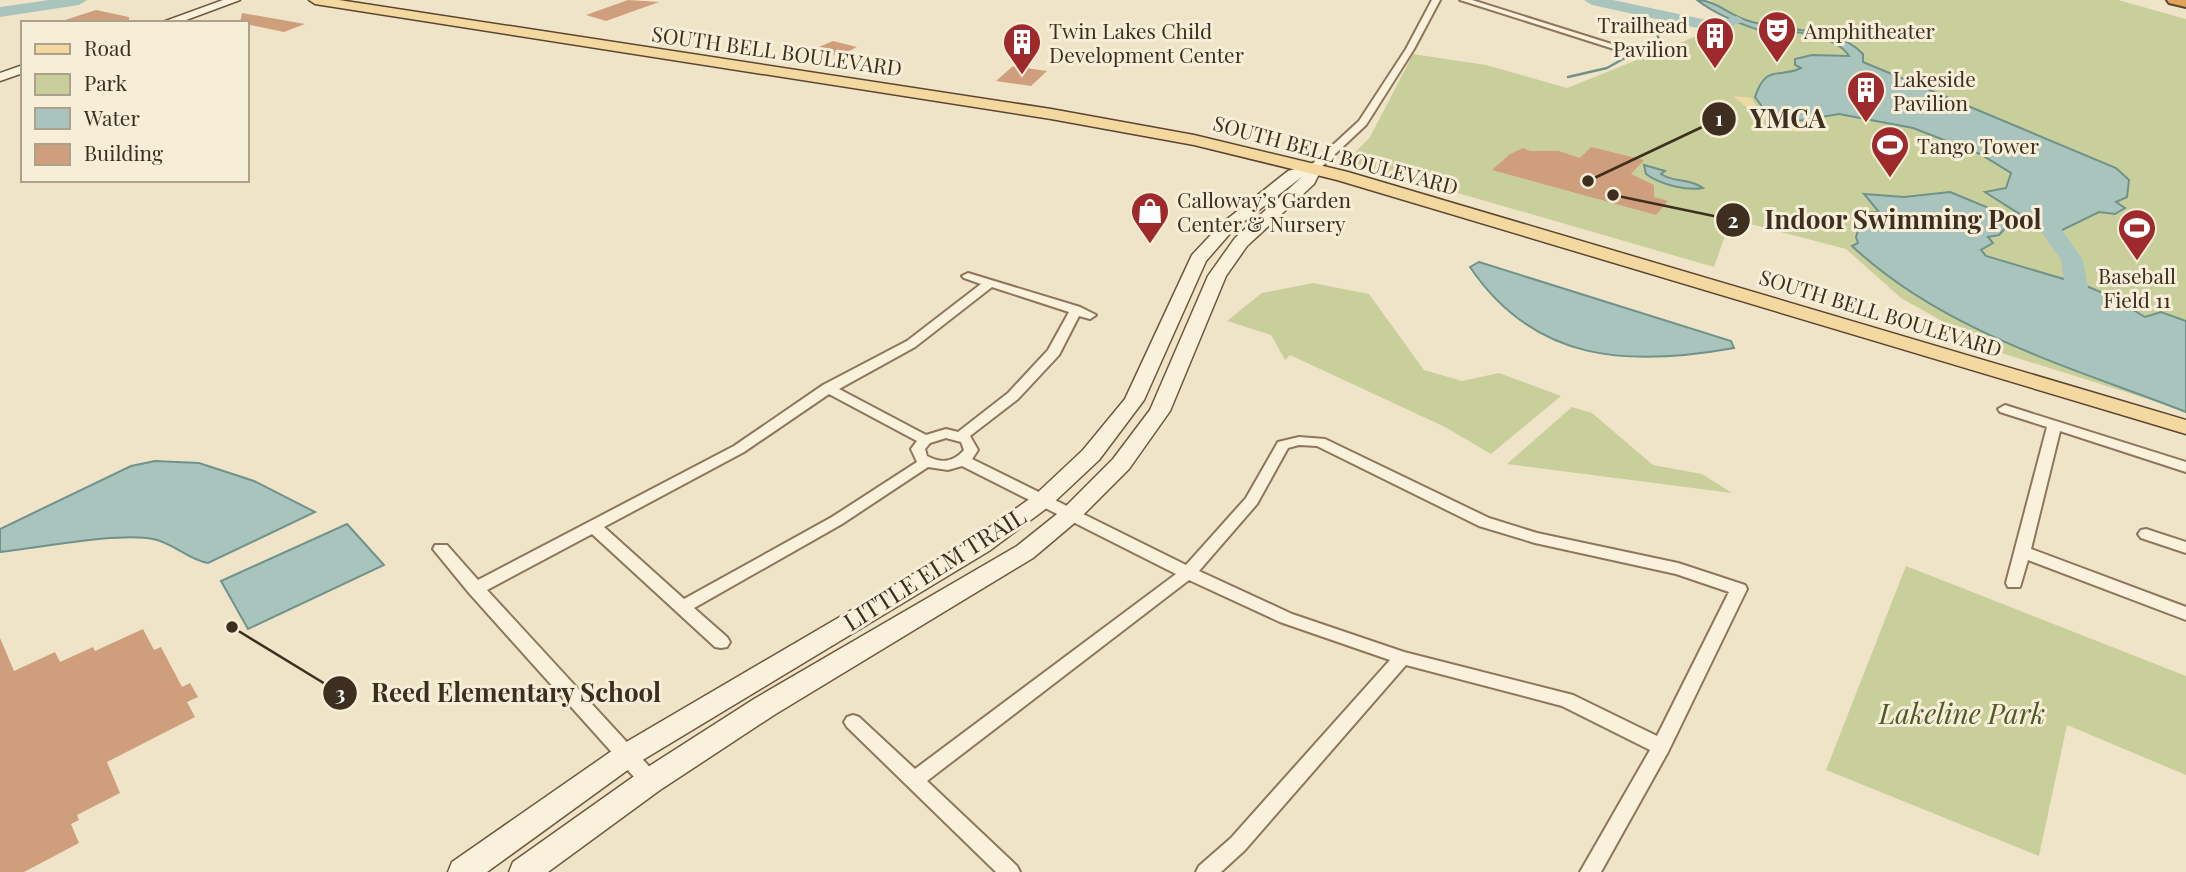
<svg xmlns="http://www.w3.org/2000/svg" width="2186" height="872" font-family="'Playfair Display',serif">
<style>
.green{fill:#c9cf9b}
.sand{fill:#ecd9a5}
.water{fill:#a9c4bc;stroke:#6f938a;stroke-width:2}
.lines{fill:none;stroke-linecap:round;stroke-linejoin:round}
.stream{stroke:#6f938a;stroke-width:2.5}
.river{fill:#a9c4bc;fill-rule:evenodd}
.building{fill:#cf9f7d}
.street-casing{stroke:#8d765c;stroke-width:4}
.secondary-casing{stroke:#6f573f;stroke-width:3}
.primary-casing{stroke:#5b4430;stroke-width:3}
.highway-casing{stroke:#5b4430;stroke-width:4}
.street{fill:#faf1dc;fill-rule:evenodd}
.secondary{fill:#faf1dc;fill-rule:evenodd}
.primary{fill:#f3d9a0;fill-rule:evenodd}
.highway{fill:#e0a458;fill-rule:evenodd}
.labels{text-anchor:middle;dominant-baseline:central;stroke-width:6;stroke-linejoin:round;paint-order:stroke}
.far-poi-label{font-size:21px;fill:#3d2e20;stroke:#f7eed8;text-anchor:start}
.far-street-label{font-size:21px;fill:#3d2e20;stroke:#f7eed8}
.street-label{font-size:24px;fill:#3d2e20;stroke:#f7eed8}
.near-park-label{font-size:28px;font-style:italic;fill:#4d5a26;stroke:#f7eed8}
.leader{fill:none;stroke:#3d2e20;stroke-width:2.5}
.callout-dot{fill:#3d2e20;stroke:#f7eed8;stroke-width:2.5}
.mark-label{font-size:21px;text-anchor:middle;font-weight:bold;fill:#fff}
.callout-label{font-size:26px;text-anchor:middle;font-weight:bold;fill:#3d2e20;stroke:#f7eed8;stroke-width:6;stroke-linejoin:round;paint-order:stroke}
</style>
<rect width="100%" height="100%" fill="#f0e4c8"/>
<path class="green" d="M1710,0H2118L2186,19V411L1995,351L1901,298L1846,249L1731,219L1714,267L1347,161L1370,137L1413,54L1486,65L1567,88L1709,31L1703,27L1734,20L1736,16Z
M1313,283L1369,294L1424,370L1462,381L1499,373L1561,396L1491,454L1445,427L1290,355L1285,360L1271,335L1227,321L1262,293Z
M1572,407L1592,413L1653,465L1702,474L1732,493L1507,464Z
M1906,566L2186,676V775L2067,725L2039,856L1826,770Z"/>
<path class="sand" d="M1733,96L1752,98C1764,127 1797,114 1817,128C1790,142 1752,113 1733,96Z"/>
<path class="water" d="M1697,0C1715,0 1728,14 1746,20C1781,33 1835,24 1863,54V62L2116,168L2129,180L2127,197L2116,202L2125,208L2115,214L2099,212L2060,231L2062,238L2054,236L1985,192L2006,188L2011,173L1980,154L1913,128L1839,114L1798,121L1778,118L1766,112L1755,97C1766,63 1779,79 1801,68L1795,65V59L1812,55L1849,56C1838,38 1798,30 1778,32C1772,32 1767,33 1762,31C1740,24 1715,14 1697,0Z
M1644,165L1665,171L1661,174C1674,183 1690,178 1703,188C1687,191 1661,185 1646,174Z
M1950,192L1989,208L2009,224L1999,235L1988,237L1993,243L1981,250L1986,256L2084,285L2110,296L2145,317L2161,312L2186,321V412C2071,367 1944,332 1852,246L1858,243L1856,237L1862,217L1855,213L1879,212L1864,194L1904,197Z
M1479,262L1731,341L1734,348C1629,367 1535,363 1470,267Z
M155,461L199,463L254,481L315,512L208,563C188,560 174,543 153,539C118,532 39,548 0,552V529L131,466Z
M347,524L384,565L248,629L221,581Z"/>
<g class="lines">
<path class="stream" d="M1568,77L1607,68L1639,50L1662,51L1657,33L1660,26L1689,22"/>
<path class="river" d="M49,0H87L79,5L0,17V7Z
M1584,0H1613L1716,22L1737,16L1745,21L1716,32L1592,5Z
M2042,197L2053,203L2062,230L2083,260L2094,321L2091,326H2073L2070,321L2061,260L2040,230L2031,203Z"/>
</g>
<path class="building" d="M628,0L659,2L606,21L586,15Z
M96,10L129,17V23H65V20Z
M242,13L305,24L284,32L240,23Z
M833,41L857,47L839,56L814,49Z
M1013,66L1047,71L1031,86L996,81Z
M1591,147L1644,160L1631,174L1654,185V197L1668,201L1656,215L1492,170L1510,154L1523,148L1530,151H1559L1580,158Z
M143,629L154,650L161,647L182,687L190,683L198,697L187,702L195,717L107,762L120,793L77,815L79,820L71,824L79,843L24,872H0V638L14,671L55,652L60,662L93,647L95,651Z"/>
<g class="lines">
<defs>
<path id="street" d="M1432,0H1440L1414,49L1366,125L1318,170H1310V166L1359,121L1406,49Z
M1460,0H1472L1621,47L1614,49Z
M968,273L1080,307L1096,315L1090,319L1079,316L1059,355L1018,399L970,436L978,450L972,459L1186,565L1246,498L1278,442L1299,437L1325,439L1489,518L1537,533L1678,563L1745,585L1747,589L1668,752L1601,872H1580L1650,750L1562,706L1406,665L1245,850L1221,872H1196L1199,866L1231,838L1390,660L1280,622L1189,580L927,781L1017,866L1020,872H996L847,727L844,722L847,717L853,715L859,717L915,769L1176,574L962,466L948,470L928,467L842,524L694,608L727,637L730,642L727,647L721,648L715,647L592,534L487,590L657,775L660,781L657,787L650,789L643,787L469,593L433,549L435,545H447L478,580L734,446L823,385L907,341L981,284L964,278L962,276ZM992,287L1069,312L1048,350L1008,393L958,432L946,429L926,435L839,389L915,347ZM829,394L917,441L911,449L917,462L832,517L684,599L604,527L744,452ZM946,438L961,442L964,450C954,462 941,464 927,456L925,449L930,443ZM1299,445L1317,446L1479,526L1535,543L1676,574L1729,592L1657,736L1573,695L1404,652L1292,614L1199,571L1257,504L1288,448Z
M2005,405L2186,462V472L2060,431L2031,549L2186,607V620L2028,560L2020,587H2008L2006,583L2047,427L2000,412L1998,409Z
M2146,529L2186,542V553L2141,538L2138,534L2141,530Z"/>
<path id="secondary" d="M223,0H240L178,23H160Z
M23,65V73L0,81V73Z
M1314,163L1322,168L1314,184L1247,246L1226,276L1170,411L1129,469L1078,520L1033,558L774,715L660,790L548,872H509L513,862L640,772L754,699L1017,546L1062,510L1113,459L1150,410L1208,276L1235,238L1303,176L1233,230L1206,261L1144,400L1099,460L1051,505L989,551L636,764L487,872H448L452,862L616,748L973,539L1035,495L1083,450L1125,399L1192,255L1221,224L1288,171Z"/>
<path id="primary" d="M309,0H339L1051,109L1194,135L1348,172L2186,420V434L1337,180L1194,145L1051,119L315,4Z"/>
<path id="highway" d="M2167,0H2186V7L2169,3Z"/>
</defs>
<use href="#street" class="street-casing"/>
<use href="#secondary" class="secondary-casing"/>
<use href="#primary" class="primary-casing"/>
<use href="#highway" class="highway-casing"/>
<use href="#street" class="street"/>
<use href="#secondary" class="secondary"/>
<use href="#primary" class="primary"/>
<use href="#highway" class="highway"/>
</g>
<defs>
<symbol id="theatre-pin" viewBox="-11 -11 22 30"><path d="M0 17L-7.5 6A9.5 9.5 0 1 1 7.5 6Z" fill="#9e2a2b" stroke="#f7eed8"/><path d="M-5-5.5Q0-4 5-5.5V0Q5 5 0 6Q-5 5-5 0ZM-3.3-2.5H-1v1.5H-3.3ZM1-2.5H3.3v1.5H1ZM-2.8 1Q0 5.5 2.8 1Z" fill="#fff"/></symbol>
<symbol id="building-pin" viewBox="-11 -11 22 30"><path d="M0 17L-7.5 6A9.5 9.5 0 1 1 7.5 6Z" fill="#9e2a2b" stroke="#f7eed8"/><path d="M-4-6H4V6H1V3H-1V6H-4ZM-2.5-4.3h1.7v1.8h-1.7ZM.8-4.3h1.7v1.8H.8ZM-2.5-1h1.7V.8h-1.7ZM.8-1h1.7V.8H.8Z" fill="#fff"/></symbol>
<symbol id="stadium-pin" viewBox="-11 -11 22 30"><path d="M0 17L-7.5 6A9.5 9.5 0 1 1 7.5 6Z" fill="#9e2a2b" stroke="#f7eed8"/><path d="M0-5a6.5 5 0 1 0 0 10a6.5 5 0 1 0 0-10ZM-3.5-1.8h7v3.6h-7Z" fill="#fff"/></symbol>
<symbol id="shop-pin" viewBox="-11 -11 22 30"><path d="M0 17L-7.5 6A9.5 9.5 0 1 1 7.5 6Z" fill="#9e2a2b" stroke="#f7eed8"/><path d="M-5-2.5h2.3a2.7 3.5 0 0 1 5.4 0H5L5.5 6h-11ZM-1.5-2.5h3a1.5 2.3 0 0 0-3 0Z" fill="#fff"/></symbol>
</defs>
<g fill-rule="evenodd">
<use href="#theatre-pin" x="1755" y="8" width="44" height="60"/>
<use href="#building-pin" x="1693" y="14" width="44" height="60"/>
<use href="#building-pin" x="1000" y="20" width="44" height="60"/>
<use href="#building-pin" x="1844" y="68" width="44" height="60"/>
<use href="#stadium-pin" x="1868" y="123" width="44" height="60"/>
<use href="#shop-pin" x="1128" y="189" width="44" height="60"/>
<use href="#stadium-pin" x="2115" y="206" width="44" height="60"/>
</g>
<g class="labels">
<g class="far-poi-label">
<text x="1688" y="24" text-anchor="end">Trailhead<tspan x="1688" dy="24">Pavilion</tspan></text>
<text x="1049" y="30">Twin Lakes Child<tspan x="1049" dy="24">Development Center</tspan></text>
<text x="1804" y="30">Amphitheater</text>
<text x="1893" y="78">Lakeside<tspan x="1893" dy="24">Pavilion</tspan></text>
<text x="1917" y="145">Tango Tower</text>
<text x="1177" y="199">Calloway’s Garden<tspan x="1177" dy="24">Center &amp; Nursery</tspan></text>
<text x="2137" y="275" text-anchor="middle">Baseball<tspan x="2137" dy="24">Field 11</tspan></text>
</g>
<g class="far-street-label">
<text transform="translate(777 50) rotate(8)">SOUTH BELL BOULEVARD</text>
<text transform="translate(1336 154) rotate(15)">SOUTH BELL BOULEVARD</text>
<text transform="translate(1881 312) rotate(17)">SOUTH BELL BOULEVARD</text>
</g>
<g class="street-label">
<text transform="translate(934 568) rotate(-32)">LITTLE ELM TRAIL</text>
</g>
<g class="near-park-label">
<text x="1962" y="712">Lakeline Park</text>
</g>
</g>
<path class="leader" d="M1588 181L1719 119M1613 195L1733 220M232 627L340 693"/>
<g class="callout-dot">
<circle cx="1588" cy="181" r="7"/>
<circle cx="1613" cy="195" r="7"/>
<circle cx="232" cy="627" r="7"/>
<circle cx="1719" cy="119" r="18"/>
<circle cx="1733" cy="220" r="18"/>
<circle cx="340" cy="693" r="18"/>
</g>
<g class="mark-label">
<text x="1719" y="126">1</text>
<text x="1733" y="228">2</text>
<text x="340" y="701">3</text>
</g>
<g class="callout-label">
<text x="1788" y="128">YMCA</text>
<text x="1903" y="229">Indoor Swimming Pool</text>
<text x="516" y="702">Reed Elementary School</text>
</g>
<rect x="21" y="21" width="228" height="161" fill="#f7eed8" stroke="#ada18e" stroke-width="2"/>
<rect x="35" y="44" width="35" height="10" fill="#f3d9a0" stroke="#ada18e" stroke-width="2"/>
<text x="84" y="56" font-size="21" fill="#3d2e20">Road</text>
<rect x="35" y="74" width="35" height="21" fill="#c9cf9b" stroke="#ada18e" stroke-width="2"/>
<text x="84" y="91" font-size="21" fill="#3d2e20">Park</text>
<rect x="35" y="108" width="35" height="21" fill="#a9c4bc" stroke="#ada18e" stroke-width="2"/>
<text x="84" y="126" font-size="21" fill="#3d2e20">Water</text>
<rect x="35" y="144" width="35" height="21" fill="#cf9f7d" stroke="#ada18e" stroke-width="2"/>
<text x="84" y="161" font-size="21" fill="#3d2e20">Building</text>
</svg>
